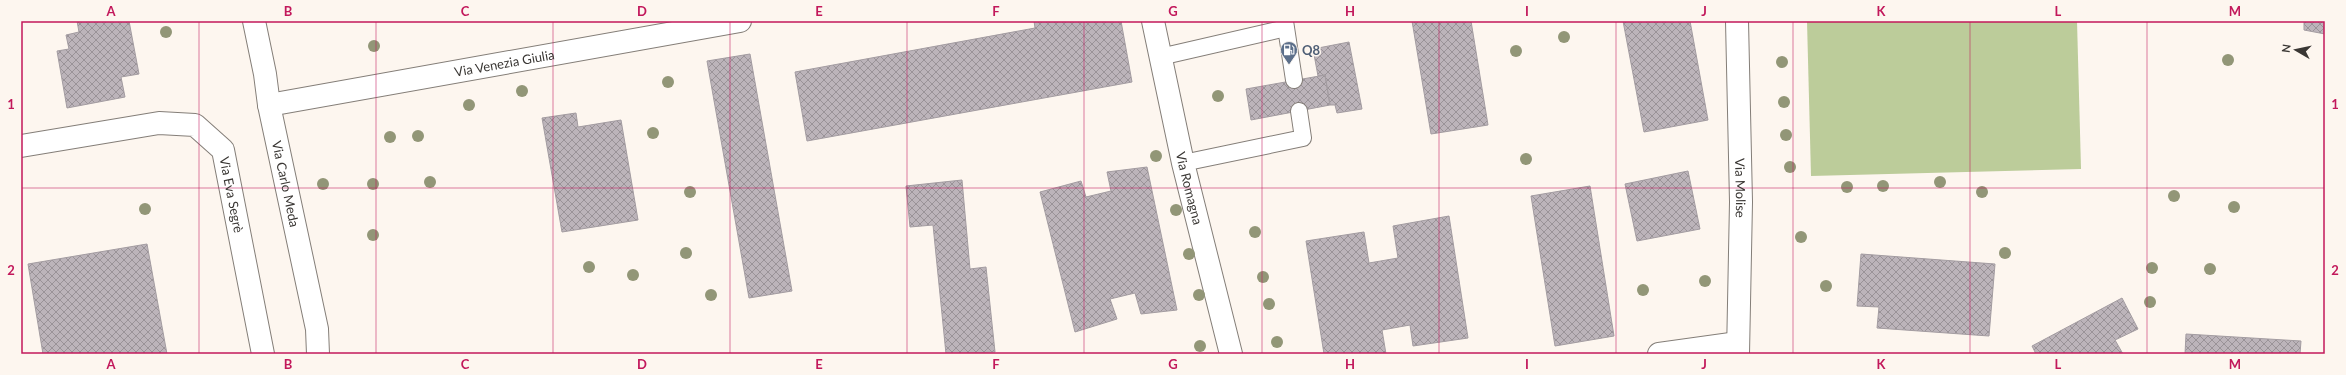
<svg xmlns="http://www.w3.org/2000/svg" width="2346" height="375" font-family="Lato,sans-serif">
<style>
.garden{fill:#bccc9a}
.building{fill:url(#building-cross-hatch);stroke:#a39ca1}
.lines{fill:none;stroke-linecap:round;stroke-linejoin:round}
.lane-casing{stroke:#847e78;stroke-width:18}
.street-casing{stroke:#847e78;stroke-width:24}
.secondary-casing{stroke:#847e78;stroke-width:24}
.lane{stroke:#fff;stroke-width:16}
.street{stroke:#fff;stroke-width:22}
.secondary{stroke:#fff;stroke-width:22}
.tree{fill:#929677}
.grid{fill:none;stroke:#c2185b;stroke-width:1;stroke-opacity:0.55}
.labels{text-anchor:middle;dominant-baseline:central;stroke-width:3;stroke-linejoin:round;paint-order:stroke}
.service-label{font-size:13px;font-weight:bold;fill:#4e5e75;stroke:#fdf6ef;text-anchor:start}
.street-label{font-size:13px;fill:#3a3734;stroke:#fdf6ef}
.neatline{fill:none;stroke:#c2185b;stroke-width:1.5}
.grid-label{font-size:13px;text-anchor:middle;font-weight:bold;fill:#c2185b}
</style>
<defs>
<pattern id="building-cross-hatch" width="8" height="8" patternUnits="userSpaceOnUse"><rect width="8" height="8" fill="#bcb4ba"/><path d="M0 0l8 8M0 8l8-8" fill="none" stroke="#9a9398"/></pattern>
</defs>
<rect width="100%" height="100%" fill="#fdf6ef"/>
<path class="garden" d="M1807,21H2077L2081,169L1811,176Z"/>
<path class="building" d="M77,21H129L139,74L121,77L125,97L67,108L57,51L69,49L66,35L79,32Z
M1034,21H1121L1132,82L807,141L795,72L1035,28Z
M1412,21H1471L1488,125L1431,134Z
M1623,21H1690L1708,120L1644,132Z
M2304,21H2325V34L2304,30Z
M1349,42L1362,109L1337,113L1335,105H1330L1325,75L1318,76L1313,49Z
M750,54L792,291L749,298L707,61Z
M1325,75L1330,105L1251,120L1246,89Z
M576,113L578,127L621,120L638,220L562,232L542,118Z
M1147,167L1177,310L1141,314L1135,293L1110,299L1117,319L1075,332L1040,192L1081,181L1086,197L1111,191L1107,172Z
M1688,171L1700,229L1637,241L1625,184Z
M962,180L970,269L986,267L995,352L946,354L933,225L910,227L906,186Z
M1590,186L1614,336L1555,346L1531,196Z
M1449,216L1468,338L1413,346L1410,325L1382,330L1386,354H1324L1306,241L1364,232L1369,263L1398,258L1393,226Z
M147,244L167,354H43L28,264Z
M1861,254L1995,264L1989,336L1877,328L1879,307L1857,306Z
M2122,298L2138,329L2115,340L2123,354H2036L2032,346Z
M2186,334L2301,341L2300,354H2185Z"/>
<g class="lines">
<defs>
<path id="lane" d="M1285,21L1294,80
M1160,57L1286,28
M1183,163L1303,138L1299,111"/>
<g id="street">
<path id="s1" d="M254,21L265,74L269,105L317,329L318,354"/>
<path id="s2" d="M1737,21L1741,202L1738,354"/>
<path id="s3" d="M269,105L740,21"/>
<path id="s4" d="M21,146L159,123L195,125L223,150L263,354"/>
<path d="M1659,354L1738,343"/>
</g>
<g id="secondary">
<path id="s5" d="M1153,21L1183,163L1231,354"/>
</g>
</defs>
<use href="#lane" class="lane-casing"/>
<use href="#street" class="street-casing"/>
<use href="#secondary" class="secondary-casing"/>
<use href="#lane" class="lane"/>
<use href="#street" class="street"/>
<use href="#secondary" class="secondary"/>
</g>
<g class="tree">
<circle cx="166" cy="32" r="6"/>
<circle cx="1564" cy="37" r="6"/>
<circle cx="374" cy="46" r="6"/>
<circle cx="1516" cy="51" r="6"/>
<circle cx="2228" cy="60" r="6"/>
<circle cx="1782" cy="62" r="6"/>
<circle cx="668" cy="82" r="6"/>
<circle cx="522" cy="91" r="6"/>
<circle cx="1218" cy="96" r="6"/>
<circle cx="1784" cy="102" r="6"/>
<circle cx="469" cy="105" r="6"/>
<circle cx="653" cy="133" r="6"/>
<circle cx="1786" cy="135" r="6"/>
<circle cx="418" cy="136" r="6"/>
<circle cx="390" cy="137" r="6"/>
<circle cx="1156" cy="156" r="6"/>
<circle cx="1526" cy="159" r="6"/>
<circle cx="1790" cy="167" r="6"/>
<circle cx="430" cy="182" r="6"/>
<circle cx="1940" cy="182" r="6"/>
<circle cx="323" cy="184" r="6"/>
<circle cx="373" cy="184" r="6"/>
<circle cx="1883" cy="186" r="6"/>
<circle cx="1847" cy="187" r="6"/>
<circle cx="690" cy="192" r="6"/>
<circle cx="1982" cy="192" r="6"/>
<circle cx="2174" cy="196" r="6"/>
<circle cx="2234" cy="207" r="6"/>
<circle cx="145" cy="209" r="6"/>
<circle cx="1176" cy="210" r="6"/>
<circle cx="1255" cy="232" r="6"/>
<circle cx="373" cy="235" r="6"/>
<circle cx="1801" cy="237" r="6"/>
<circle cx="686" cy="253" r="6"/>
<circle cx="2005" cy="253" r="6"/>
<circle cx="1189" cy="254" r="6"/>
<circle cx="589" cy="267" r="6"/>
<circle cx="2152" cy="268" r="6"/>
<circle cx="2210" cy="269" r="6"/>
<circle cx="633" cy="275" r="6"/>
<circle cx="1263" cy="277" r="6"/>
<circle cx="1705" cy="281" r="6"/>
<circle cx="1826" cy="286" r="6"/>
<circle cx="1643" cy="290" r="6"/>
<circle cx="711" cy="295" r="6"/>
<circle cx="1199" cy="295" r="6"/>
<circle cx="2150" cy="302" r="6"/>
<circle cx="1269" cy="304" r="6"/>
<circle cx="1277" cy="342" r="6"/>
<circle cx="1200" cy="346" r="6"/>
</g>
<path class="grid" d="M199,21V354M376,21V354M553,21V354M730,21V354M907,21V354M1084,21V354M1262,21V354M1439,21V354M1616,21V354M1793,21V354M1970,21V354M2147,21V354M21,188H2325"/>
<defs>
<symbol id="fuel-pin" viewBox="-11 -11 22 30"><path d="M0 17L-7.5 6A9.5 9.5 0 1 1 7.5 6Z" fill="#5c6f8a" stroke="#fdf6ef"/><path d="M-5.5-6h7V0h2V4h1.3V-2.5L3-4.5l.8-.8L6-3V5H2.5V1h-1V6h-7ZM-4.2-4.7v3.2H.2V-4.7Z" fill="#fff"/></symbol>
</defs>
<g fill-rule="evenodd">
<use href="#fuel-pin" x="1279" y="40" width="20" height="27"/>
</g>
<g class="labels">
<g class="service-label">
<text x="1302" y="50">Q8</text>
</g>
<g class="street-label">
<text stroke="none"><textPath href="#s3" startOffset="239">Via Venezia Giulia</textPath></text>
<text stroke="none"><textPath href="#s1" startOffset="166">Via Carlo Meda</textPath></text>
<text stroke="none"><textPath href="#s2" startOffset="167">Via Molise</textPath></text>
<text stroke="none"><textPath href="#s5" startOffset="171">Via Romagna</textPath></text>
<text stroke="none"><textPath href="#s4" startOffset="259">Via Eva Segrè</textPath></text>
</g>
</g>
<rect width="2346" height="375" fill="none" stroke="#fdf6ef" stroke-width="44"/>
<g transform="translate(2296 50) rotate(279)" stroke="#fdf6ef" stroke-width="3" paint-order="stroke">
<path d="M0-3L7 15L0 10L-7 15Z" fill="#3a3734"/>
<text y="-6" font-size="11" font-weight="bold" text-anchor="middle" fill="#3a3734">N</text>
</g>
<rect x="22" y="22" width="2302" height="331" class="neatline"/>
<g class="grid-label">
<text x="111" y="16">A</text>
<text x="288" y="16">B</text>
<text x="465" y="16">C</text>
<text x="642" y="16">D</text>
<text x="819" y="16">E</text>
<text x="996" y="16">F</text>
<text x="1173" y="16">G</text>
<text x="1350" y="16">H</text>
<text x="1527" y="16">I</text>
<text x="1704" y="16">J</text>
<text x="1881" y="16">K</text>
<text x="2058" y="16">L</text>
<text x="2235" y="16">M</text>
<text x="11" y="109">1</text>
<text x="2335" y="109">1</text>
<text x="11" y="275">2</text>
<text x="2335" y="275">2</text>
<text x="111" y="369">A</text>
<text x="288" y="369">B</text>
<text x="465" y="369">C</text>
<text x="642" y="369">D</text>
<text x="819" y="369">E</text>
<text x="996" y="369">F</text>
<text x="1173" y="369">G</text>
<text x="1350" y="369">H</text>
<text x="1527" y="369">I</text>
<text x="1704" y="369">J</text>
<text x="1881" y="369">K</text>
<text x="2058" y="369">L</text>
<text x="2235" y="369">M</text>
</g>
</svg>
